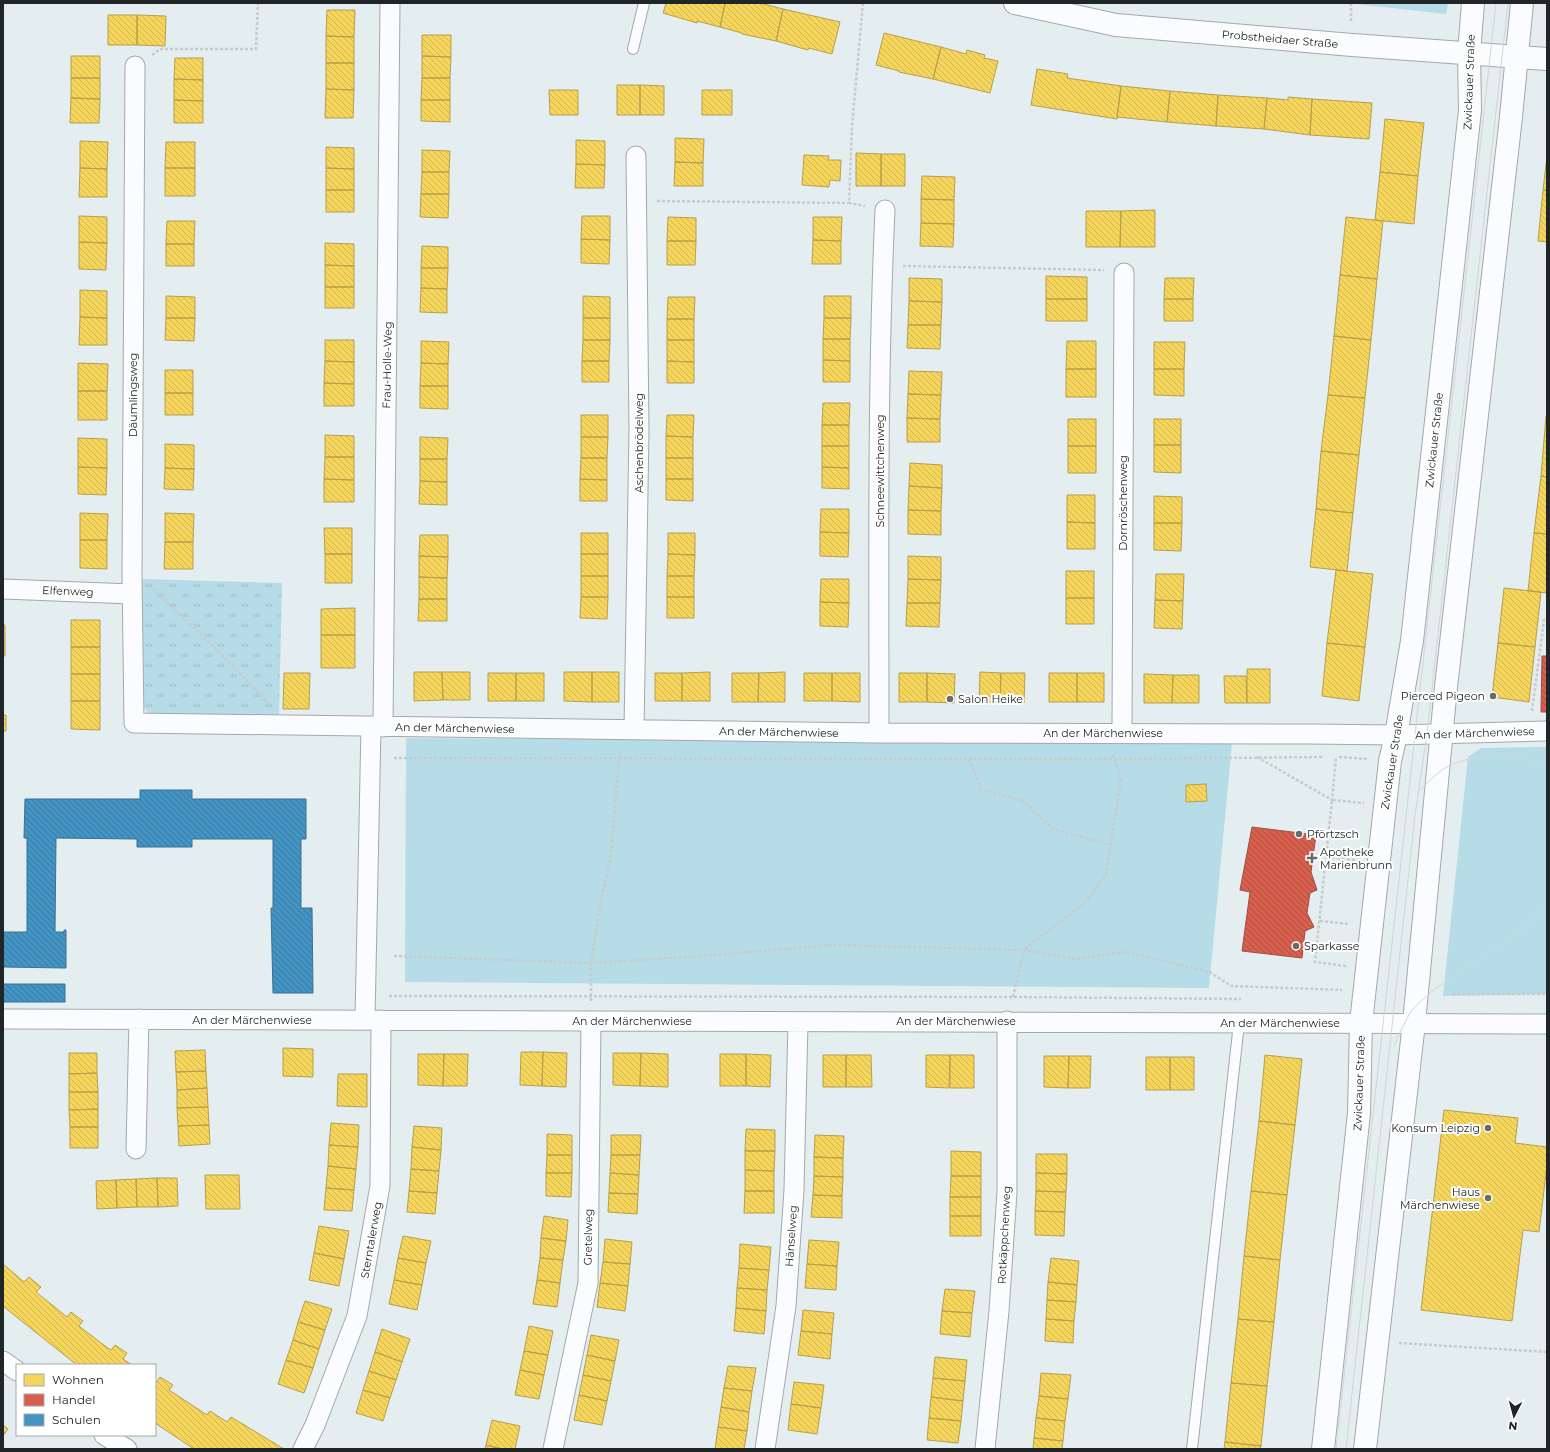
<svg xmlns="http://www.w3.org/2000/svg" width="1550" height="1452" font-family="Montserrat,sans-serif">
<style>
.grass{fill:url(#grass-tufts)}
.green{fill:#b6dce7}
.homes{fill:url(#homes-back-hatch);stroke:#b6a04c}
.shops{fill:url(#shops-back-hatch);stroke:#9f4f42}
.schools{fill:url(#schools-back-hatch);stroke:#387294}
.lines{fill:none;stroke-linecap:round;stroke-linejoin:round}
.lane-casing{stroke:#a3a9ab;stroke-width:12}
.street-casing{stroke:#a3a9ab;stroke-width:21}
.secondary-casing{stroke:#a3a9ab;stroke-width:24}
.path{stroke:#c8cbcc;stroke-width:2.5;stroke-dasharray:3 2;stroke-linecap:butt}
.lane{stroke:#fbfcfd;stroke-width:10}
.street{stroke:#fbfcfd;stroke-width:19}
.secondary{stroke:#fbfcfd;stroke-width:22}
.tram{stroke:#d3d5d6;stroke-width:1}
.poi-dot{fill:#656c6e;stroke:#fff;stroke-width:1.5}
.labels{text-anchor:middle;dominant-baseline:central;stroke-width:4;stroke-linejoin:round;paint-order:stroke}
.street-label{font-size:11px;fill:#202628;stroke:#fff}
.poi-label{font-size:11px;fill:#202628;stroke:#fff;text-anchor:start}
</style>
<defs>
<pattern id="grass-tufts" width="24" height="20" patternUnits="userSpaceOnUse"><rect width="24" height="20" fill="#b6dce7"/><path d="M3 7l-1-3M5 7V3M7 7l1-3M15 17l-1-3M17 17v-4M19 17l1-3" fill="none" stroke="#9cbdc6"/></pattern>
<pattern id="homes-back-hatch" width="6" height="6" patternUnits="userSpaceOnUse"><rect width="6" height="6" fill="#f6d55c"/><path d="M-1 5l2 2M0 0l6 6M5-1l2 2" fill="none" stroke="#d3b750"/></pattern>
<pattern id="shops-back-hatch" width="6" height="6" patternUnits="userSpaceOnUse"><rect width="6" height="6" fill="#d6604d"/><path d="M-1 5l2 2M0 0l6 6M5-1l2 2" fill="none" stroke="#ad4f40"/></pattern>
<pattern id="schools-back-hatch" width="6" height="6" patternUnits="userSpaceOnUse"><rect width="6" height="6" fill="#4393c3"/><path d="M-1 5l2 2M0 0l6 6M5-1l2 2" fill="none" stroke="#38789e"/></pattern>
</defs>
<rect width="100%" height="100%" fill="#e4edf0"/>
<path class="grass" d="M142,579L282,583L279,718L150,716L144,707Z"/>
<path class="green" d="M1347,3H1448L1446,14Z
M406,738L1232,743L1209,988L405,982Z
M1547,747V994L1443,996L1468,757L1481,748Z"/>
<path class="homes" d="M666,3H725L720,27L697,21V23L663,13Z
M725,3H760L783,9L776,41L742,34V33L720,27Z
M783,9L840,22L832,54L809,48L808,50L776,41Z
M327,10H355L354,37L326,36Z
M108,15H137V45H108Z
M137,15L166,16L165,46L137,45Z
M884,33L941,47L933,79L899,72V71L876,65Z
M422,35H451V57L422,56Z
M326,36L354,37V63H326Z
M941,47L966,54L967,50L985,55L984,58L998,61L990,93L933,79Z
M71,56H100V78H71Z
M422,56L451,57L450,78H422Z
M175,58H203V80L174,79Z
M326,63H354V90L326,89Z
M1037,69L1068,74L1067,78L1121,86L1117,119L1031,105Z
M71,78H100V99L71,98Z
M422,78H450V100H421Z
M174,79L203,80V101L174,100Z
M617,85H640V115H617Z
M640,85L664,86V115H640Z
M1121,86L1170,91L1167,122L1117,117Z
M326,89L354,90L353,118H325Z
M549,90H578V115H550Z
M702,90H732V115H702Z
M1170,91L1218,95L1216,126L1167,122Z
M1218,95L1267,98L1264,129L1216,126Z
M1288,97L1312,99L1310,135L1264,129L1267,98L1288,100Z
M71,98L100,99L99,123H70Z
M1312,99L1372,103L1369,139L1310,135Z
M174,100L203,101V123H174Z
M421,100H450V122L421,121Z
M1385,119L1424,123L1418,176L1380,172Z
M675,138L704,139L703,163L675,162Z
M576,140L605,141V165L576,164Z
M80,141L108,142L107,169L80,168Z
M166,142H195V168H165Z
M326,147L354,148V169L326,168Z
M422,150L450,151L449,172H422Z
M856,153L881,154V186H856Z
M881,154H905V186H881Z
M804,155L829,156L828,160H841L840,181L830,180L829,187L802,185Z
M1547,156V191L1543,190Z
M675,162L703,163V186H674Z
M576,164L605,165L604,188H575Z
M80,168L107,169V197H79Z
M165,168H195V196H165Z
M326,168L354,169V190H326Z
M422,172H449V194H421Z
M1380,172L1418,176L1414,224L1375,220Z
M922,176L955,177L954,200L921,199Z
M326,190H354V212H326Z
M1543,190L1547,191V242L1538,241Z
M421,194H449L448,218L420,217Z
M921,199L954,200V224L921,223Z
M1155,210V247H1120L1121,211Z
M1086,211H1121L1120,247H1086Z
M79,216L107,217V243L79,242Z
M582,216H610V240L581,239Z
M668,217L696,218V241H667Z
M813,217H842L841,241L813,240Z
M1346,217L1383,221L1377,279L1340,275Z
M167,221H195L194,244H166Z
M921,223L954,224L953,247L920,246Z
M581,239L610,240L609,264L581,263Z
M813,240L841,241V264H812Z
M667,241H696L695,265H667Z
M79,242L107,243L106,270L79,269Z
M325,243L354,244V266L325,265Z
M166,244H194V266H166Z
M422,246L448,247V268H421Z
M325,265L354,266V287H325Z
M421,268H448L447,289L421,288Z
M1340,275L1377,279L1371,340L1334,336Z
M1046,276L1087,277V299H1046Z
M909,278L942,279V302L909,301Z
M1165,278H1194L1193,299H1164Z
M325,287H354V308H325Z
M421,288L447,289V313L420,312Z
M80,290L107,291V318L80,317Z
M166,296L195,297V318H166Z
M583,296L610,297V318H583Z
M824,296H851V318H824Z
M668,297H695L694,319H667Z
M1046,299H1087V321H1046Z
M1164,299H1193V321H1164Z
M909,301L942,302L941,325H908Z
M80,317L107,318V345H79Z
M166,318H195L194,341L165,340Z
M583,318H610V340H583Z
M824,318H851L850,339H823Z
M667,319H694V340H667Z
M908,325H941L940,349L907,348Z
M1334,336L1371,340L1365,398L1328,395Z
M823,339H850V361L823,360Z
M325,340H354V362L325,361Z
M583,340H610L609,361H582Z
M667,340H694V362L667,361Z
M421,341L449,342L448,364L421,363Z
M1067,341H1096V369H1066Z
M1154,342H1185L1184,369H1154Z
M823,360L850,361V382H823Z
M325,361L354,362V384L324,383Z
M582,361H609V382H582Z
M667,361L694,362V383H667Z
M78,363L108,364L107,391H78Z
M421,363L448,364V386H420Z
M1066,369H1096V397H1066Z
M1154,369H1184V396L1154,395Z
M165,370H193V393H165Z
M909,371L942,372L941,395L908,394Z
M324,383L354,384V406H324Z
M420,386H448V409L420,408Z
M78,391H107V420H78Z
M165,393H193V415H165Z
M908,394L941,395L940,419L907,418Z
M1328,395L1365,398L1359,455L1321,451Z
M823,403H850L849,425H822Z
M581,415H608V437H581Z
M667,415H694L693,437L666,436Z
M1546,416H1547V477L1541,476Z
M907,418L940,419V442H907Z
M1068,419H1096V446H1068Z
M1154,419H1181V445H1154Z
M822,425H849V446H822Z
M325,435L354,436V457H325Z
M666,436L693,437V458H666Z
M420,437L448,438L447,459H420Z
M581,437H608L607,458H581Z
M78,438L107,439V468L78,467Z
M165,444L194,445V469L165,468Z
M1154,445H1181V473L1154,472Z
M822,446H849V468L822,467Z
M1068,446H1096V473H1068Z
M1321,451L1359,455L1353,513L1316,509Z
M325,457H354V480L324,479Z
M581,458H607V480L580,479Z
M666,458H693V479H666Z
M420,459H447V482L420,481Z
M910,463L942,465V488L909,486Z
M78,467L107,468L106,495L78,494Z
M822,467L849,468V489L822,488Z
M165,468L194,469L193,490L164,489Z
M1541,476L1547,477V534L1534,533Z
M324,479L354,480V502H324Z
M580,479L607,480V501H580Z
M666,479H693V501L666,500Z
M420,481L447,482V505L419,504Z
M909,486L942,488L941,511L908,510Z
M1067,495H1095V523L1067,522Z
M1154,496L1182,497V523H1154Z
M821,509H849V533L820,532Z
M1316,509L1353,513L1347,571L1310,567Z
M908,510L941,511V535L908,534Z
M80,513L108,514L107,540H80Z
M165,513L194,514L193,542H165Z
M1067,522L1095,523V549H1067Z
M1154,523H1182L1181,551L1154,550Z
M324,528H352V554H325Z
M820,532L849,533L848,557L820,556Z
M581,533H608V554H581Z
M668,533H695V555L668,554Z
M1534,533L1547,534V593L1528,591Z
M420,535H448V557L419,556Z
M80,540H107V569L80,568Z
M165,542H193V569H164Z
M325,554H352V583H325Z
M581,554H608V576H581Z
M668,554L695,555L694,576H667Z
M419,556L448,557L447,578L419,577Z
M908,556L941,557V580L908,579Z
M1336,570L1373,574L1365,647L1327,643Z
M1066,571H1094V598H1066Z
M1156,574H1184L1183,601L1155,600Z
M581,576H608V597H581Z
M667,576H694V597H667Z
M419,577L447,578V599H419Z
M821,579H849V603L820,602Z
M908,579L941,580L940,603H907Z
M1504,588L1541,592L1535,647L1498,643Z
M581,597H608L607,619L580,618Z
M667,597H694V618H667Z
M1066,598H1094V624H1066Z
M419,599H447V621H418Z
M1155,600L1183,601L1182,629L1154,628Z
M820,602L849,603L848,627L820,626Z
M907,603H940L939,627L906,626Z
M355,608V635H321V609Z
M71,620H100V647H71Z
M3,625H5V656H3Z
M321,635H355V668H321Z
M1327,643L1365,647L1359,701L1322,696Z
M1498,643L1535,647L1529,702L1492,697Z
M71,647H100V674H71Z
M1247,669H1270V703H1247Z
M414,672H442L443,700L414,701Z
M442,672H470V700H443Z
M564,672H592V702L564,701Z
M592,672H619V702H592Z
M710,672V701H682V673Z
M785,672V702H758L759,673Z
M980,672L1001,673L1000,702H979Z
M284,673H310L309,709H283Z
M488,673H516V701H488Z
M516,673H544V701H516Z
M655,673H682V701H655Z
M732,673H759L758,702H732Z
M804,673H832V701H804Z
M832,673H860V702L832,701Z
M899,673H927V702H899Z
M927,673L955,674L954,703L927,702Z
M1001,673H1025L1024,703L1000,702Z
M1049,673H1077V702H1049Z
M1077,673H1104V702H1077Z
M71,674H100V701H71Z
M1144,674L1173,675L1172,703H1144Z
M1173,675H1199V703H1172Z
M1224,676H1246L1247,703H1225Z
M71,701H100V730L71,729Z
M3,715H6V731H3Z
M1206,784L1207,801L1186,802V785Z
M283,1048L313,1049V1077L283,1076Z
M205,1050L206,1071L176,1072L175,1051Z
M521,1052H543L542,1086L520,1085Z
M543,1052L567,1053L566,1087L542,1086Z
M69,1053H97V1073L69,1074Z
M613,1053H641L640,1086L613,1085Z
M641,1053L668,1054V1087L640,1086Z
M418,1054H444L443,1086L418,1085Z
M444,1054H468L467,1086H443Z
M720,1054H746V1086H720Z
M746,1054L771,1055L770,1087L746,1086Z
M823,1055H846V1087H823Z
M846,1055H871L872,1087H846Z
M926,1055H950L949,1088L926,1087Z
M950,1055H974V1088H950Z
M1265,1055L1302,1059L1295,1125L1259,1121Z
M1044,1056H1069L1068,1088L1044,1087Z
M1069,1056H1091L1090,1088H1068Z
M1146,1057H1170V1090H1146Z
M1170,1057H1194V1090H1170Z
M206,1071L207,1088L177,1090L176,1072Z
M97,1073L98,1092H69V1074Z
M338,1074H367V1107L337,1106Z
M207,1088L208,1107L177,1108V1090Z
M69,1092H98V1109L69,1110Z
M208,1107L209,1125L178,1126L177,1108Z
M98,1109V1127H70L69,1110Z
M1444,1110L1518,1118L1515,1143L1547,1147V1165L1539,1232L1523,1230L1512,1321L1421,1310Z
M1259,1121L1295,1125L1287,1195L1251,1191Z
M331,1123L359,1125L358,1147L329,1145Z
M209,1125L210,1144L179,1146L178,1126Z
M414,1126L442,1128L441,1150L412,1147Z
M70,1127H98V1148H70Z
M746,1129L775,1130V1151H745Z
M547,1134L572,1135V1155H547Z
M611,1135H641L640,1155H611Z
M815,1135L844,1136L843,1158L814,1157Z
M329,1145L358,1147L356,1169L328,1166Z
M412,1147L441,1150L439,1171L411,1169Z
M745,1151H775L774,1171L745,1170Z
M951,1151L981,1152V1176H951Z
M1036,1154H1067V1174L1036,1173Z
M547,1155H572V1173H546Z
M611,1155H640L639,1175L610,1173Z
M814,1157L843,1158V1177L814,1176Z
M328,1166L356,1169L354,1190L326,1188Z
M411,1169L439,1171L437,1193L409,1191Z
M745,1170L774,1171V1191H745Z
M546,1173H572L571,1197L546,1196Z
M610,1173L639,1175L638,1194L609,1193Z
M1036,1173L1067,1174L1066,1192L1036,1191Z
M205,1175H239L240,1209H206Z
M814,1176L843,1177L842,1196L813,1195Z
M951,1176H981V1197H950Z
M157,1178H177L178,1206L158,1207Z
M157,1178L158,1207H137L136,1179Z
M136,1179L137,1207L117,1208L116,1180Z
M116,1180L117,1208L97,1209L96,1181Z
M326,1188L354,1190L352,1211L324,1210Z
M409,1191L437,1193L435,1214L407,1212Z
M745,1191H774V1213H744Z
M1036,1191L1066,1192L1065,1212L1035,1211Z
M1251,1191L1287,1195L1280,1260L1244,1256Z
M609,1193L638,1194L637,1214L608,1212Z
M813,1195L842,1196V1218L811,1217Z
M950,1197H981V1216H950Z
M1035,1211L1065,1212L1064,1236L1035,1235Z
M544,1216L568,1220L566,1241L541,1238Z
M950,1216H981V1236H950Z
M319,1226L349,1231L344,1259L314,1253Z
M403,1236L431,1241L426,1263L398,1258Z
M541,1238L566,1241L563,1260L540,1258Z
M605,1239L632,1242L630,1264L603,1262Z
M809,1240L839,1242L837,1266L807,1264Z
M740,1244L771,1247L769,1270L739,1268Z
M314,1253L344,1259L339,1286L309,1280Z
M1244,1256L1280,1260L1274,1322L1238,1319Z
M398,1258L426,1263L422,1285L394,1280Z
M540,1258L563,1260L560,1283L537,1280Z
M1051,1258L1079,1261L1077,1285L1048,1282Z
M603,1262L630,1264L628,1286L600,1283Z
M3,1264L24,1282L29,1277L41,1287L36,1292L67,1317L71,1312L83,1321L79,1326L101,1343L111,1350L115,1345L127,1353L123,1359L132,1365H77L24,1323L3,1306Z
M807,1264L837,1266L836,1290L805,1288Z
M739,1268L769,1270L767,1290L737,1288Z
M394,1280L422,1285L417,1310L389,1304Z
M537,1280L560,1283L557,1307L533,1304Z
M1048,1282L1077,1285L1076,1302L1047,1300Z
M600,1283L628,1286L625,1311L597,1307Z
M737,1288L767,1290L766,1311L736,1308Z
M945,1289L975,1291L972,1313L942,1311Z
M1047,1300L1076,1302L1074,1321L1046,1319Z
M305,1301L332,1309L325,1330L298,1322Z
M736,1308L766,1311L764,1334L734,1331Z
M803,1310L834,1313L832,1334L801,1331Z
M942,1311L972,1313L970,1337L940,1334Z
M1046,1319L1074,1321L1073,1343L1045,1341Z
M1238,1319L1274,1322L1267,1386L1231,1383Z
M298,1322L325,1330L319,1349L293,1340Z
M529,1326L553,1331L548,1355L524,1351Z
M382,1329L410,1339L402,1362L375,1352Z
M801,1331L832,1334L830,1359L798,1355Z
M591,1335L619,1340L615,1361L587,1355Z
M293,1340L319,1349L313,1368L286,1360Z
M524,1351L548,1355L544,1375L520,1370Z
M375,1352L402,1362L396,1380L369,1371Z
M587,1355L615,1361L611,1381L583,1375Z
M935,1357L967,1360L965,1381L933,1378Z
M286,1360L313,1368L304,1393L278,1384Z
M728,1366L756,1368L752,1391L724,1388Z
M520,1370L544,1375L539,1399L515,1395Z
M369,1371L396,1380L390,1398L363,1390Z
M1041,1373L1071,1375L1068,1399L1039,1396Z
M583,1375L611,1381L607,1401L579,1395Z
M160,1377L173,1385L169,1390L207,1415L210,1411L227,1422L231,1417L284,1449H194L155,1423V1381L157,1382Z
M933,1378L965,1381L963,1401L931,1397Z
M794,1382L824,1385L821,1408L791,1404Z
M1231,1383L1267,1386L1261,1446L1225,1442Z
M724,1388L752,1391L749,1412L721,1407Z
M363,1390L390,1398L383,1421L356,1413Z
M579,1395L607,1401L602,1425L574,1420Z
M1039,1396L1068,1399L1065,1421L1036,1418Z
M931,1397L963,1401L961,1421L929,1418Z
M791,1404L821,1408L817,1434L788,1430Z
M721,1407L749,1412L747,1431L718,1427Z
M929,1418L961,1421L958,1443L927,1440Z
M1036,1418L1065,1421L1063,1441L1034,1438Z
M492,1420L520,1426L515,1449H502L486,1445Z
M3,1425L8,1429L3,1436Z
M718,1427L747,1431L744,1449H715Z
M1034,1438L1063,1441L1062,1449H1033Z
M1225,1442L1261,1446L1260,1449H1224Z
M486,1445L502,1449H485Z"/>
<path class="shops" d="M1542,656H1547V712H1541Z
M1252,827L1316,835L1311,872L1317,890L1310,893L1307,913L1314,927L1305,931L1302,958L1242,951L1250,892L1240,890Z"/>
<path class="schools" d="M140,790H192V799H306V839H301V908H312L313,993H273L271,908H273V839H192V847H137V839L56,838L55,932H64V930H66V968L3,967V932H27V838H24L25,799H140Z
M3,984H65V1002H3Z"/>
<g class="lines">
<defs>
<path id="lane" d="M633,49L644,3
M1192,1449L1239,1023"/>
<path id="street" d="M135,66L132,575L134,723L879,733L1309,734L1396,735L1547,731
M3,589L132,594
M383,727L390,3
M634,730L639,430L636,156
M879,733C879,559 877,384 885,210
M1122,733L1124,273
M3,1019L1547,1024
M365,1020L371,726
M136,1149L139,1019
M3,1361L17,1371
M104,1435L127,1449
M303,1449L315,1425L357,1316L380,1186L381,1020
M553,1449L588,1283L591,1021
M765,1449L786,1306L794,1190L798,1022
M985,1449L999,1311L1007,1192V1021"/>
<path id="secondary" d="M1015,3L1116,25L1352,45L1547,59
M1323,1449L1359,1113L1361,1023L1390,761L1396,735L1412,641L1470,110L1469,53L1473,3
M1365,1449L1414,1023L1446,687L1511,117L1522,3"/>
</defs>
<use href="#lane" class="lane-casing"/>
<use href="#street" class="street-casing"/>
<use href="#secondary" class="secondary-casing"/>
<path class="path" d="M863,3L852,126L849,203L865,206
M1351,3V22
M152,55L160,49H256L258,3
M657,201L849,203
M903,266L1104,270
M153,589L223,656L269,704
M1532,711L1544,620H1547
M1257,757L1332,800L1336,757
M1339,757L1367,759
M394,758L1114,759L1324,757
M969,759L981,789L1023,801L1053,829L1111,845
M1327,857L1356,860
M1320,921L1349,924
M394,956L591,963L716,955L830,945L1024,950L1074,959L1126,952L1210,972L1231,986L1342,990
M1346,966L1315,962L1332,800L1364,803
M1452,994H1547
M389,996L1013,997L1241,999
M1013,997L1024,950L1083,904L1106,875L1121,778L1114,759L1113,754
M591,1001V963L601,899L610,862L620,751
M1399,1343L1547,1352"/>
<use href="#lane" class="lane"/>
<use href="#street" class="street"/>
<use href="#secondary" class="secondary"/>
<path class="tram" d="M1418,792C1427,783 1439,770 1451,765C1480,753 1523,748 1547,771
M1394,1047L1398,1036L1411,1011L1432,991L1522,930L1547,904
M1336,1449L1496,3
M1346,1449L1415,815L1427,734L1508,3"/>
</g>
<g class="poi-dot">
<circle cx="1493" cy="696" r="4"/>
<circle cx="950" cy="699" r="4"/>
<circle cx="1299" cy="834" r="4"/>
<path d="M1310 852h4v4h4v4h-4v4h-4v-4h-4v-4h4z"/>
<circle cx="1296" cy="946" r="4"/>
<circle cx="1488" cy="1128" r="4"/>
<circle cx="1488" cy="1198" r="4"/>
</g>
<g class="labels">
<g class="street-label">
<text transform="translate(1280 39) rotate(5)">Probstheidaer Straße</text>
<text transform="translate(1469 82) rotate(-88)">Zwickauer Straße</text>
<text transform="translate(387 365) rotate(-89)">Frau-Holle-Weg</text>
<text transform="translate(133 395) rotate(-90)">Däumlingsweg</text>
<text transform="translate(1434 440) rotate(-84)">Zwickauer Straße</text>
<text transform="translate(639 443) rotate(-90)">Aschenbrödelweg</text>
<text transform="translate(880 471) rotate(-90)">Schneewittchenweg</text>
<text transform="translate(1123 503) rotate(-90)">Dornröschenweg</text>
<text transform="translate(68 591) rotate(2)">Elfenweg</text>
<text transform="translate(455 728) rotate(1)">An der Märchenwiese</text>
<text transform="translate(779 732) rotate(1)">An der Märchenwiese</text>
<text x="1103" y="733">An der Märchenwiese</text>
<text transform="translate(1475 733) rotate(-2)">An der Märchenwiese</text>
<text transform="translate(1392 762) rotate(-81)">Zwickauer Straße</text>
<text x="252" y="1020">An der Märchenwiese</text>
<text x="632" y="1021">An der Märchenwiese</text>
<text x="956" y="1021">An der Märchenwiese</text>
<text x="1280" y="1023">An der Märchenwiese</text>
<text transform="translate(1359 1083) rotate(-88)">Zwickauer Straße</text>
<text transform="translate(1004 1235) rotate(-87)">Rotkäppchenweg</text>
<text transform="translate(791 1236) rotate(-86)">Hänselweg</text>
<text transform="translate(588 1237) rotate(-89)">Gretelweg</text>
<text transform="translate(371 1240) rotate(-80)">Sterntalerweg</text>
</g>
<g class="poi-label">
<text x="1485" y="696" text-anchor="end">Pierced Pigeon</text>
<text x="958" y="699">Salon Heike</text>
<text x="1307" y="834">Pförtzsch</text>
<text x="1320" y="852">Apotheke<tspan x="1320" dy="13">Marienbrunn</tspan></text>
<text x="1304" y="946">Sparkasse</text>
<text x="1480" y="1128" text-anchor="end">Konsum Leipzig</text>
<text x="1480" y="1192" text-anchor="end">Haus<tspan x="1480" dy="13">Märchenwiese</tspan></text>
</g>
</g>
<rect width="1550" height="1452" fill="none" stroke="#202628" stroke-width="8"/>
<rect x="16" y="1364" width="140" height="72" fill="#ffffff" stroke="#a6a8a9"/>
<rect x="24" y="1374" width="20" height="12" fill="#f6d55c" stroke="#a6a8a9"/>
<text x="52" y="1384" font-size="12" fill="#202628">Wohnen</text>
<rect x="24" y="1394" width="20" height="12" fill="#d6604d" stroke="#a6a8a9"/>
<text x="52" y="1404" font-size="12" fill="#202628">Handel</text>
<rect x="24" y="1414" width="20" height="12" fill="#4393c3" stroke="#a6a8a9"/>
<text x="52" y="1424" font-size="12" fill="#202628">Schulen</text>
<g transform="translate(1514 1416) rotate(186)" stroke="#ffffff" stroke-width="3" paint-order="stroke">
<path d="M0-3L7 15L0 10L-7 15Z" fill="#202628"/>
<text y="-6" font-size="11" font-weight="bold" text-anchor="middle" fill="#202628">N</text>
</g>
</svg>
